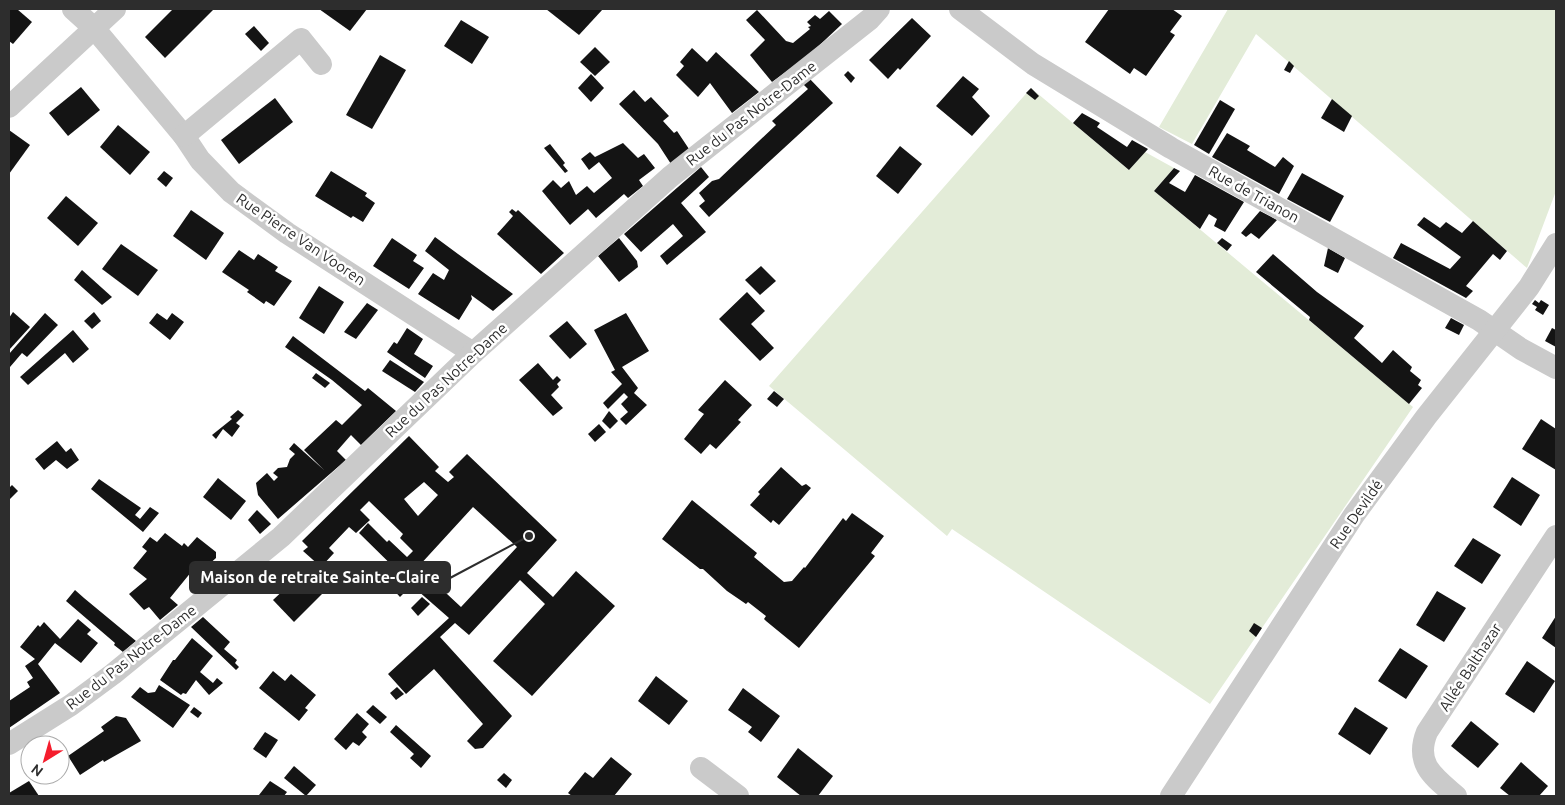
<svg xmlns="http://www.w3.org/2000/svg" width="1565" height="805" font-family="Ubuntu,sans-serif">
<rect width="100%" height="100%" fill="#fff"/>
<g fill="#e3ecd8">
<path d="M1228 9H1556V191L1527 268 1256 34 1192 144 1159 127Z"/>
<path d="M1031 88 1129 170 1145 152 1174 168 1154 191 1413 407 1210 704 952 529 947 536 769 386Z"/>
</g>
<g fill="#141414" fill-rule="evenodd">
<path d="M9 9H17L32 22 13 44 9 41Z"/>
<path d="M173 9H214L165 58 145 37Z"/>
<path d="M319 9H367L350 31Z"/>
<path d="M546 9H603L579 35Z"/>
<path d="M1109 9H1172L1182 16 1170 32 1175 35 1146 76 1134 68 1130 74 1085 42Z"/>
<path d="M757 10 786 41 793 43 810 29 808 27 811 26 807 22 815 15 820 19 829 11 842 24 808 56 772 82 750 55 765 40 746 20Z"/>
<path d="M912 18 931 36 900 70 898 68 888 79 869 60Z"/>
<path d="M461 20 489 37 472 64 444 46Z"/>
<path d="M254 26 269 43 261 51 245 34Z"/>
<path d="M595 47 610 62 595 76 580 62Z"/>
<path d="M692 48 707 62 716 52 759 92 732 113 710 83 698 97 676 75 684 66 680 62Z"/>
<path d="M380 55 406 70 372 129 346 115Z"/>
<path d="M1289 61 1294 66 1290 73 1284 70Z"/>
<path d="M848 71 855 78 851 83 844 75Z"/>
<path d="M591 74 604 88 591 102 578 88Z"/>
<path d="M963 76 979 89 972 97 990 116 972 136 936 106Z"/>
<path d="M808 77 833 103 709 217 699 206 705 201 699 193 712 181 719 179 776 125 772 121 808 89 802 83Z"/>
<path d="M81 87 100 110 68 136 49 113Z"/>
<path d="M1031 88 1039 96 1035 100 1026 93Z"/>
<path d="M634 90 645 102 651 97 669 116 663 121 674 133 677 131 689 149 671 164 658 144 619 104Z"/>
<path d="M275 98 293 122 239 164 221 140Z"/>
<path d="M1332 99 1352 116 1344 132 1321 118Z"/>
<path d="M1220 100 1235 109 1209 154 1194 145Z"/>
<path d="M1082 113 1100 123 1097 127 1127 147 1132 140 1148 149 1129 170 1073 123Z"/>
<path d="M118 125 150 152 130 175 100 147Z"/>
<path d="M9 130 30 145 9 174Z"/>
<path d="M1227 133 1250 146 1247 150 1275 167 1283 157 1294 166 1279 194 1212 157Z"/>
<path d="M623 143 638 158 644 154 655 168 639 180 643 186 628 198 624 194 596 218 588 209 570 225 542 191 553 180 561 188 569 181 576 195 587 186 594 193 612 178 599 162 589 170 581 159 590 152 595 157Z"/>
<path d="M550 144 565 163 563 165 568 171 565 173 544 148Z"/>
<path d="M900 146 922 164 898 194 876 176Z"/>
<path d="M701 167 709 177 681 203 706 232 667 265 660 256 683 236 673 224 641 252 624 234Z"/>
<path d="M1174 168 1180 171 1169 183 1185 192 1195 175 1244 202 1225 232 1214 226 1217 219 1209 214 1200 229 1154 191Z"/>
<path d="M164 171 173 178 166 187 157 179Z"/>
<path d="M331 171 367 193 365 196 375 203 363 222 353 216 351 218 315 196Z"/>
<path d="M1302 173 1344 196 1330 222 1287 199Z"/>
<path d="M66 196 98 223 78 246 47 218Z"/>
<path d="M512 209 516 212 518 210 564 253 541 274 497 234 513 216 509 212Z"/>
<path d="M191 210 224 233 206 260 173 236Z"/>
<path d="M1260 211 1277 220 1259 239 1251 233 1246 237 1241 233Z"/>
<path d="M1424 217 1440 228 1446 222 1462 233 1473 221 1507 251 1500 260 1493 254 1466 286 1473 291 1466 298 1393 258 1401 243 1450 269 1461 257 1417 225Z"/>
<path d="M435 237 458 254 513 294 493 311 471 295 472 299 459 320 418 294 433 273 444 280 449 270 425 251Z"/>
<path d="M392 238 417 255 413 261 424 268 409 289 373 266Z"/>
<path d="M619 238 637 261 638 267 619 282 598 256Z"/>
<path d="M1222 238 1232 245 1227 251 1217 243Z"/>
<path d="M121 244 158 270 138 296 102 269Z"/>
<path d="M1328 248 1345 258 1338 273 1324 266Z"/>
<path d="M239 250 254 260 258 254 278 267 275 271 292 281 274 306 266 301 264 304 247 292 249 290 222 272Z"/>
<path d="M1273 254 1317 292 1364 326 1354 338 1382 363 1393 350 1412 367 1410 371 1421 380 1418 385 1422 388 1409 404 1309 320 1310 317 1256 272Z"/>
<path d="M761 266 776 281 760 295 745 280Z"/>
<path d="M82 270 112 297 102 305 74 280Z"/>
<path d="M319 286 344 302 324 334 299 318Z"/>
<path d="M747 292 765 311 751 324 774 348 760 361 719 319Z"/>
<path d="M1535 300 1539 303 1541 300 1549 305 1543 315 1535 310 1537 307 1532 304Z"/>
<path d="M367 303 378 310 356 339 344 332Z"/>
<path d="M13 312 30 327 9 350V318Z"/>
<path d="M94 312 101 321 92 329 84 321Z"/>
<path d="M45 313 58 325 27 357 22 353 10 367 9 354Z"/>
<path d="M157 313 167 320 172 313 184 322 170 340 149 323Z"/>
<path d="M626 313 649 351 622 367 638 388 634 393 647 405 626 425 620 419 628 412 621 404 628 397 624 393 608 409 603 403 622 384 611 372 615 370 594 330Z"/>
<path d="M1451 318 1464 325 1459 335 1445 328Z"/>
<path d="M567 321 587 344 570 359 549 336Z"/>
<path d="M407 328 423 339 414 354 433 366 425 378 387 352 394 342 397 344Z"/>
<path d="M1552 328 1556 330V347L1545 341Z"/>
<path d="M73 330 89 349 73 363 65 353 28 385 20 377Z"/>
<path d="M293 336 365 391 368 388 396 411 361 445 351 435 337 451 346 460 278 519 258 495 256 483 267 473 274 481 278 477 273 473 278 468 287 467 290 459 295 454 289 449 294 443 324 470 304 450 336 420 342 425 362 405 332 380 285 347Z"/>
<path d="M390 360 424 382 415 392 382 371Z"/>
<path d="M538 363 553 380 557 376 561 380 557 384 559 387 551 395 563 408 553 416 519 380Z"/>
<path d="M316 373 330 383 325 388 312 378Z"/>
<path d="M725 380 752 405 738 420 741 422 716 449 710 444 701 454 684 439 704 414 698 410Z"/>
<path d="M774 391 784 399 777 407 767 399Z"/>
<path d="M238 410 244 415 236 423 240 426 232 437 223 429 216 439 212 435 232 419 230 417Z"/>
<path d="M609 411 618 421 610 429 602 421Z"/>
<path d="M1541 419 1556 429V470L1522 449Z"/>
<path d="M599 424 606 432 595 442 588 434Z"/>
<path d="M409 436 439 467 435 471 448 482 454 477 449 472 467 454 557 540 527 573 553 597 576 571 615 606 532 696 493 661 545 604 520 580 469 635 455 623 440 637 512 716 483 748 475 749 467 741 483 724 434 669 406 694 388 674 449 618 417 590 359 533 368 523 387 542 389 540 407 557 413 551 400 538 403 534 369 501 360 510 370 520 356 533 349 527 329 548 334 553 321 567 303 551 308 547 302 541ZM424 482 438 495 418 516 404 499ZM473 507 517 547 461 607 418 567Z"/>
<path d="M57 441 66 452 71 448 79 460 67 469 56 460 44 470 35 459Z"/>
<path d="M781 467 802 486 806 484 811 488 779 525 773 520 771 523 750 505 760 494 758 492Z"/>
<path d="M1512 477 1540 495 1521 526 1493 507Z"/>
<path d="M218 478 246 501 231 520 203 497Z"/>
<path d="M99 479 141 508 135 515 140 519 150 507 159 513 143 532 91 489Z"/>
<path d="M12 485 18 491 9 500V488Z"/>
<path d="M692 500 757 553 754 557 784 582 792 581 804 567 805 568 843 518 846 521 852 513 884 536 871 553 875 556 799 648 766 621 764 619 766 616 748 602 746 604 727 591 703 569H700L662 539Z"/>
<path d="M257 510 271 524 260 534 248 520Z"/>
<path d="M165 533 182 546 184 543 188 547 197 537 216 552V558L197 575 192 571 170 598 178 605 160 620 149 607 144 610 129 594 147 579 133 568 147 551 142 547 150 537 157 542Z"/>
<path d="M1473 538 1501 555 1482 584 1454 566Z"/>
<path d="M306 569 326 590 294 622 273 600Z"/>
<path d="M398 576 410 587 400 597 389 585Z"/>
<path d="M75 590 84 598 136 641 123 652 114 645 115 643 66 601Z"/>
<path d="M1437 591 1466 608 1444 642 1416 625Z"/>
<path d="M422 597 430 604 418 616 411 608Z"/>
<path d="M1556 616V648L1542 638Z"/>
<path d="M203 617 230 642 224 649 237 660 235 663 239 667 236 670 191 627Z"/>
<path d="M78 619 91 630 87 634 98 643 81 663 55 643 38 664 60 693 9 728V701L30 687 27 682 33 678 25 666 35 659 20 647 38 625 40 627 44 622 60 639Z"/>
<path d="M1254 623 1262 628 1256 637 1249 631Z"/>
<path d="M192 638 213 656 200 672 213 683 217 678 223 683 209 695 196 680 186 694 183 693 181 695 160 680 173 660H175Z"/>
<path d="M1400 648 1428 666 1406 699 1378 681Z"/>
<path d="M1527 661 1555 681 1534 713 1505 694Z"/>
<path d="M273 671 285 681 291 674 316 695 305 708 308 710 299 721 259 688Z"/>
<path d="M656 676 688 701 669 725 638 701Z"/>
<path d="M159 685 190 705 173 728 131 697 140 687 148 693 155 692Z"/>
<path d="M397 687 404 694 396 700 390 693Z"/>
<path d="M743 688 780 716 761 742 748 732 752 727 728 710Z"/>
<path d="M373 705 387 717 380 724 366 712Z"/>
<path d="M194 707 202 713 198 718 190 712Z"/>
<path d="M1355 707 1388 728 1370 755 1338 734Z"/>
<path d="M357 713 369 724 362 732 367 737 359 746 353 742 346 750 334 739Z"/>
<path d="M116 716 126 718 141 741 104 762 103 760 80 775 68 756 104 731 101 727Z"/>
<path d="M1471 721 1499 744 1478 768 1451 746Z"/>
<path d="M396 725 431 756 421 768 410 758 414 754 390 732Z"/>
<path d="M265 732 278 740 266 758 253 749Z"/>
<path d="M798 748 833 776 818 796H801L777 777Z"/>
<path d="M611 757 632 774 614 796H572L568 793 585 772 593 778Z"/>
<path d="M1521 762 1548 786 1539 796H1510L1500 788Z"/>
<path d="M294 766 316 785 306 796 284 778Z"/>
<path d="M504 773 512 780 506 788 497 780Z"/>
<path d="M29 781 39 796H9V793Z"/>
<path d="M270 781 287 792 284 796 259 795Z"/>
</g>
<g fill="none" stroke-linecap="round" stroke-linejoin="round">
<g stroke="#cacaca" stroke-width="22">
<path d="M73 9 94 28 184 136 200 160 231 192 287 233 473 353"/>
<path d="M960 9 1033 64 1171 148 1479 320 1521 349 1556 368"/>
<path d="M9 107 115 9"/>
<path d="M184 136 301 39 321 64"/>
<path d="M9 744 71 705 113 674 281 537 473 353 670 177 870 19 879 9"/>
<path d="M701 768 738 796"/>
<path d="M1171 796 1354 515 1426 417 1529 287 1556 244"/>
<path d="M1456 796C1434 777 1414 764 1427 732L1556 536"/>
</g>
</g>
<g text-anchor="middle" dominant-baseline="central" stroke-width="5" stroke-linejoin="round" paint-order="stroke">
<g font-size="15" fill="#2d2d2d" stroke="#fff">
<text transform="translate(751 113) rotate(-38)">Rue du Pas Notre-Dame</text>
<text transform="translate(1254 194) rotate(29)">Rue de Trianon</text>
<text transform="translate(301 239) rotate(34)">Rue Pierre Van Vooren</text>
<text transform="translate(446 380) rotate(-43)">Rue du Pas Notre-Dame</text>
<text transform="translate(1356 514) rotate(-55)">Rue Devildé</text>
<text transform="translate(131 657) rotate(-38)">Rue du Pas Notre-Dame</text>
<text transform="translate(1470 667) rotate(-57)">Allée Balthazar</text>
</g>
</g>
<path fill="none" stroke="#2d2d2d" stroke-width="2" d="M529 536L450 578"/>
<circle fill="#2d2d2d" stroke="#fff" stroke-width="2" cx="529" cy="536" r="5"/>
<rect fill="#2d2d2d" stroke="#2d2d2d" stroke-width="2" x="190" y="562" width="260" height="31" rx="5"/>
<g font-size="16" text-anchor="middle" font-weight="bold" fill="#fff">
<text x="320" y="583">Maison de retraite Sainte-Claire</text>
</g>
<rect width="1565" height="805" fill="none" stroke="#2d2d2d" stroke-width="20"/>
<g transform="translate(45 760) rotate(217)"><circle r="24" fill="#ffffff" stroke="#ababab"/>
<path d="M0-4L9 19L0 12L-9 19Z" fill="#f51d2d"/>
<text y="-8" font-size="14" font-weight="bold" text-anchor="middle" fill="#2d2d2d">N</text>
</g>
</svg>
